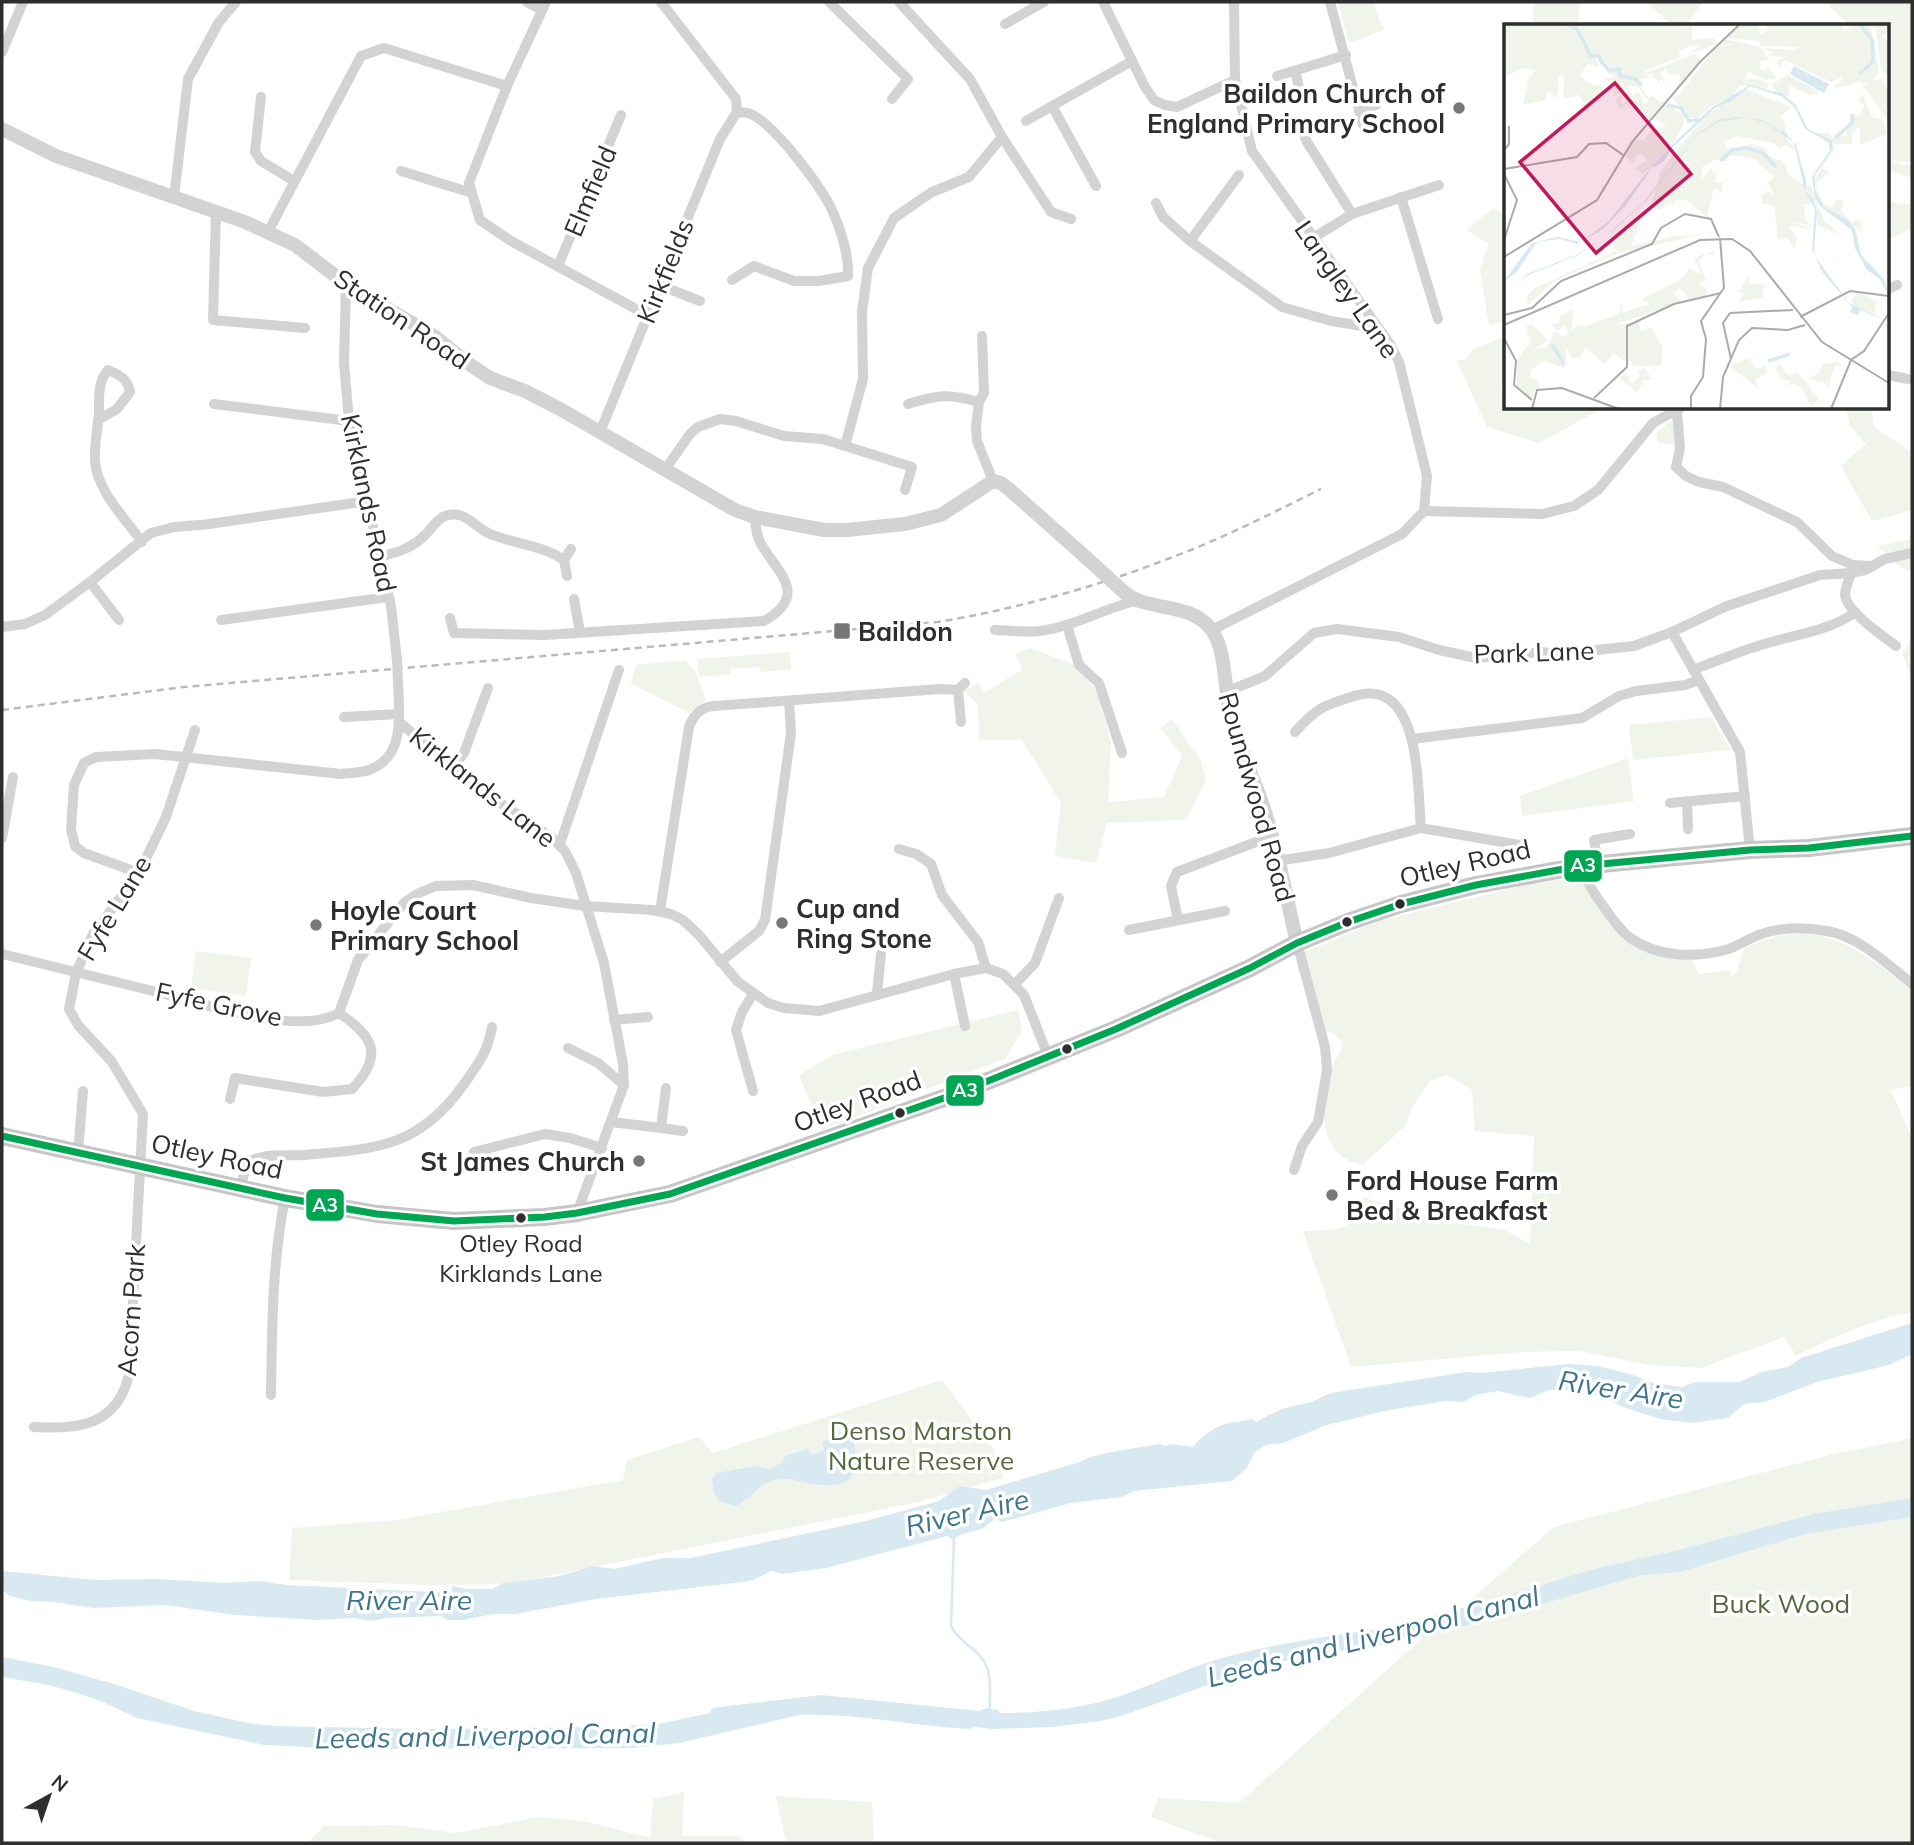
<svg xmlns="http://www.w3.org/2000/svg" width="1914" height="1845" font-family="Mulish,sans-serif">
<rect width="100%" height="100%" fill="#fff"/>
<g fill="#f1f4eb">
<path d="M1338 2H1374L1380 22 1385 30 1349 43Z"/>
<path d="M1534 2H1580L1578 26H1532Z"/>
<path d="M1646 2H1703L1685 26H1673Z"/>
<path d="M1829 2H1912V162L1889 161 1912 166V178L1888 170V26H1850L1830 7Z"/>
<path d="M1892 202 1911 205 1912 229 1888 239V204Z"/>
<path d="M1493 208 1506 216V319L1489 326 1480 269 1489 244 1467 230Z"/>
<path d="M1506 336V383L1500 386 1506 398V408H1603L1539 443 1487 427 1457 361 1465 359 1472 350Z"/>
<path d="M1846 408H1871L1874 427 1912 452V510L1872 521 1841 466 1866 444 1850 426Z"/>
<path d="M1673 419 1677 445 1658 443 1656 434Z"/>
<path d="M1912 539V571L1903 569 1877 546Z"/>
<path d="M1912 641V682L1902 653Z"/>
<path d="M1030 648 1073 664 1098 691 1111 742 1108 802 1164 797 1182 756 1160 728 1172 719 1201 761 1206 781 1186 820 1107 823 1096 863 1055 856 1061 803 1022 740H979L978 705 964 691 978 683 984 693 1023 669 1015 654Z"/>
<path d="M790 652 791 670 760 672 759 667 730 669V674L699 677 697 659Z"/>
<path d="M685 660 696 673 706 700 689 713 631 684 636 665Z"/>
<path d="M1711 717 1731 750 1633 760 1629 725Z"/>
<path d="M1628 758 1634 801 1522 816 1520 796Z"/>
<path d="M1578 877 1617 932 1692 958 1698 974 1729 970 1731 976 1736 974 1744 948C1755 944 1768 938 1780 936 1836 925 1872 960 1912 991V1086L1891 1090 1912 1138V1312C1870 1320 1834 1337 1796 1356L1784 1337 1701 1368 1650 1365 1578 1351 1523 1352 1351 1367 1303 1231C1334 1229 1358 1235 1363 1197L1443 1221 1505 1230 1530 1244 1534 1136 1475 1131 1472 1090 1447 1075 1431 1080 1413 1106 1406 1125 1363 1165C1318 1157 1319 1107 1330 1072 1333 1061 1342 1054 1342 1042L1334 1034 1324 1030 1302 953 1379 921 1521 886Z"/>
<path d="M196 951 251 958 246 996 191 988Z"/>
<path d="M1018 1010 1022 1032 1005 1059 822 1130 799 1075 832 1055Z"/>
<path d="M942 1380 993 1449 1003 1478 919 1502 509 1584 429 1585 289 1580 292 1528 397 1520 623 1480 627 1460 699 1437 713 1453Z"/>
<path d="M1912 1438V1843H1221L1151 1817 1158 1798 1239 1803 1427 1634 1433 1633 1554 1527 1830 1455Z"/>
<path d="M684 1792 682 1836H739L745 1843H307L324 1826 395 1825 456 1833 538 1817 584 1821 650 1838 653 1799Z"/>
<path d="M776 1796 872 1802 874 1843H786Z"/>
</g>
<g fill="#d8e9f1">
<path d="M1912 1323V1354L1889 1365 1817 1382 1765 1402 1744 1404 1728 1418 1691 1423 1660 1419 1623 1407 1602 1397 1577 1390H1549L1530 1398 1498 1391 1476 1395 1463 1402 1446 1401 1389 1410 1327 1425 1283 1443 1266 1445 1255 1452 1247 1468 1232 1481 1134 1491 1122 1497 1071 1503 1002 1522 996 1519C990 1521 987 1527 981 1529 970 1533 963 1531 953 1540L947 1536 826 1568 782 1574 771 1571 753 1580 743 1582 596 1599 516 1614H494L463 1620H448L440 1616 386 1618 371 1621 355 1618 318 1620 235 1615 166 1605 93 1608 53 1602 31 1601 10 1596 2 1590V1571L95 1580 158 1579 224 1583 259 1581 287 1585 452 1593V1586L468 1589H492L503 1583 559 1576 594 1566 614 1569 663 1558H691L866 1521 939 1501 960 1486 986 1490 1080 1462C1092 1453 1143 1447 1161 1444L1165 1446 1170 1444 1193 1447C1201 1437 1210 1430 1222 1425 1228 1422 1242 1422 1251 1419L1256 1422 1281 1409 1311 1402 1331 1393 1466 1372 1482 1373 1568 1364 1598 1366 1633 1375 1654 1383 1682 1387 1696 1382H1740L1761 1372 1788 1367 1801 1358Z"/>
<path d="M840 1432 853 1436C861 1477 852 1491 808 1483 800 1482 790 1478 781 1479 759 1481 754 1497 736 1506 716 1501 714 1500 712 1479L717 1473 755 1466 770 1469 782 1462 785 1456 808 1449 813 1455 824 1450 822 1442Z"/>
<path d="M1912 1498V1517L1805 1534 1680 1572 1641 1575 1491 1619 1418 1638H1406L1400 1642 1298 1658 1261 1666 1124 1715 1101 1721 1052 1727 992 1729 974 1727 969 1729C912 1726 856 1713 799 1715L679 1743 634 1748 349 1749 264 1745 137 1718 101 1701 74 1692 48 1685 2 1677V1658H8L54 1667 114 1684 194 1711 248 1723 276 1726 417 1729 602 1727 658 1724 710 1713 712 1708 821 1695 979 1711 987 1708 998 1710 1000 1713C1041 1713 1081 1709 1120 1696 1152 1685 1183 1670 1215 1660 1277 1642 1341 1635 1404 1625 1416 1630 1425 1619 1436 1615L1483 1603 1594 1569 1679 1550 1814 1514Z"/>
</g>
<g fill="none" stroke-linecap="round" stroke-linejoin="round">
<path stroke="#d8e9f1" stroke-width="2.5" d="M954 1537 951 1626C959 1643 980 1649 987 1667 992 1679 989 1698 990 1711"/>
<g stroke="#d3d3d3" stroke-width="10">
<path d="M527 2 542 10"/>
<path d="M546 2 507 86 469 183 480 220 511 241 647 315"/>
<path d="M661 2 736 99 737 112"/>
<path d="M829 2 908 79 892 99"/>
<path d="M899 2 970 79 1002 137 1051 212 1071 219"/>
<path d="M1103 2 1145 87 1154 100 1165 105 1177 107 1235 80"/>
<path d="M1330 2 1363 125"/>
<path d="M1005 24 1044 2"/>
<path d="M2 52 23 2"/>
<path d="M1295 71 1299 87"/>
<path d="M1277 76 1346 55"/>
<path d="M261 97 255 152 261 161 294 181"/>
<path d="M1359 110 1376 105"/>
<path d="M1026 121 1052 106"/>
<path d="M1299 122 1307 142 1352 214"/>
<path d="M401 171 472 193"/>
<path d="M1096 186 1052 106 1132 61"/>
<path d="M174 197 188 79 219 22 236 2"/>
<path d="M1401 197 1438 319"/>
<path d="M1156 203 1163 217 1190 241 1282 307 1331 321 1363 326 1374 323"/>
<path d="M216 212 213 320 305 328"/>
<path d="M268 232 361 56 384 48 507 86"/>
<path d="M1313 238 1352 214 1439 185"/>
<path d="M1190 241 1239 175"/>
<path d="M558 266 621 115"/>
<path d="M732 280 754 266 794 281H819L848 276C849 256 841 230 833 212 822 188 773 121 748 113 744 112 741 113 737 112"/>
<path d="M346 284 344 363 349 421 391 606 397 660"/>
<path d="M659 285 700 301"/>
<path d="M1888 289 1897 285"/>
<path d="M982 336 984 393 979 402 976 426 977 441 993 481"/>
<path d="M1888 375 1908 379"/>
<path d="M214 404 349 421"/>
<path d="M908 404C937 395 949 393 979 402"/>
<path d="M1677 411 1680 448 1676 467 1686 476 1699 482 1723 487 1797 522 1832 556 1853 565 1872 566"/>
<path d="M98 420 117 409 130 392C128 379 120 375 108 370 98 381 99 397 99 412 98 428 94 445 95 461 97 491 125 518 142 542"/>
<path d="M600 432 720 139 737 112"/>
<path d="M845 446 863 379 862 312 868 268 894 218 932 192 969 177 1002 137"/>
<path d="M664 471 690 434 698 427 720 419 736 421 784 436 823 439 912 467 905 490"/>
<path d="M1424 511 1542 514 1574 506 1598 490 1653 423 1680 408"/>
<path d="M202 525 368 501"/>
<path d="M378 557C396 553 413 548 426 534 432 528 437 519 445 516 464 509 474 526 488 533 513 544 542 545 564 560"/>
<path d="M567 576 564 560 571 549"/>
<path d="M90 582 119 620"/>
<path d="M574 599 580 632"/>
<path d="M450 618 454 633 545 635 764 621C809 595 779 574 761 544 756 536 756 527 755 517"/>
<path d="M221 620 388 597"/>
<path d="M1067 625 1079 665 1099 683 1122 753"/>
<path d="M2 627 25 624 45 615 90 582 151 533 174 527 199 525"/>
<path d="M995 630C1009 630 1025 633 1040 631 1072 627 1103 609 1135 601"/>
<path d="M1212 630 1402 534 1424 511 1427 476 1399 362 1390 344 1252 151 1235 80 1234 2"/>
<path d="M1672 632 1740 752 1750 850"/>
<path d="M1896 646C1883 636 1847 612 1845 595 1845 588 1849 580 1851 573L1865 570 1885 559 1912 553"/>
<path d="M1693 670C1716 661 1738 652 1761 645 1788 636 1834 630 1855 612"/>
<path d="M1226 692 1265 676 1314 633 1337 629 1399 637 1439 650 1476 658 1542 652 1570 655 1587 651 1634 646 1672 632 1727 606 1820 575 1851 573"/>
<path d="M344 717 399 714"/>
<path d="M961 722 958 690 965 683"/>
<path d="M400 723 490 796 551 837 565 851 576 873 604 963 623 1064 624 1085 577 1213"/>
<path d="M1295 732C1316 708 1325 705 1354 696 1422 676 1417 787 1421 828"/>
<path d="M1412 739 1582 718 1619 696 1636 691 1685 685 1699 680"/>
<path d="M454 766 464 753 488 688"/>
<path d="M1687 801 1688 829"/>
<path d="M1670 803 1745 796"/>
<path d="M2 838 13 777"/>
<path d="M560 844 619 670"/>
<path d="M899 849 916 854 931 864 942 895 978 942 986 968"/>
<path d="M1277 861 1329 853 1421 828 1526 846"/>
<path d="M1598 864 1594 840 1630 834"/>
<path d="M1580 866C1586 881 1594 894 1604 907 1612 918 1620 931 1632 939 1658 957 1694 958 1725 950 1737 947 1747 939 1759 935 1780 927 1805 927 1827 931 1859 936 1888 965 1912 984"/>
<path d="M139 873 84 853 75 846 71 829 74 785 84 763 96 757 155 754 341 774C350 773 360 773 369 770 406 757 399 713 398 682"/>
<path d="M660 911 689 727C694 714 701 707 714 706L940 689 958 690"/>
<path d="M1178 920 1171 886 1177 872 1272 836"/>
<path d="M1129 930 1225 911"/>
<path d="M2 954C53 967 105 979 157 992 203 1003 296 1037 339 1013L358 960 404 903 419 893 436 886 473 885 531 898 585 906 652 910 671 914 683 920 699 935 738 982 768 1003 784 1008 819 1011 954 974 986 968 1003 974 1024 995 1048 1056"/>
<path d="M720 962 759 931 765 920 791 733 789 701"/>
<path d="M954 974 965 1026"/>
<path d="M1015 984 1035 963 1059 898"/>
<path d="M877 993 881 954"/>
<path d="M753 994 742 1012 736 1030 753 1091"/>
<path d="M614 1020 648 1017"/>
<path d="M568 1048 598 1063 624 1085"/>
<path d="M230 1099 235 1078 323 1092 352 1089C384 1055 374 1037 339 1013"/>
<path d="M611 1122 661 1128 666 1088"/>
<path d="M661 1128 683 1131"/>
<path d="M474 1152 545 1134 570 1138 602 1148"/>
<path d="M78 1153 83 1091"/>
<path d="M1294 1170 1302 1146 1318 1122 1327 1070 1325 1047 1297 943"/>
<path d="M241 1188 246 1164C262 1152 284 1156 303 1155 376 1149 419 1148 464 1084 479 1062 487 1054 492 1027"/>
<path d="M271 1395C272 1329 272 1263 285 1198"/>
<path d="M34 1427C79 1430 117 1425 129 1375L143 1114 112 1062 78 1025 69 1009 76 973 93 934 139 873 166 817 195 730"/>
</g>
<g stroke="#d3d3d3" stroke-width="14">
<path d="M2 129 56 156 245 222 295 245 346 284 434 336 469 364 490 378 525 391 560 409 735 510 755 517 824 530H847L905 524 941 515 993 481 1001 483 1010 490 1081 553"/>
<path d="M1125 593C1148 612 1189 601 1211 629 1227 650 1224 692 1231 717 1239 747 1252 774 1262 803 1278 848 1286 897 1297 943"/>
</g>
<path stroke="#c6c6c6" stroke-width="18" d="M2 1136 285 1198 377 1214 454 1221 545 1217 577 1213 670 1194 961 1092 1116 1029 1250 968 1297 943 1348 922 1401 904 1476 885 1580 866 1750 850 1809 848 1912 836"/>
<path stroke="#bababa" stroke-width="2.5" stroke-dasharray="7 5" stroke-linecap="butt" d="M2 710 184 687 938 622C1015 609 1097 587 1170 558 1222 539 1272 513 1321 489"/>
<path stroke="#d3d3d3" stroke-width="10" d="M397 660 398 682"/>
<path stroke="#d3d3d3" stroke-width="14" d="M1081 553 1125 593"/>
<defs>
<path id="bus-1" d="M2 1136 285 1198 377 1214 454 1221 545 1217 577 1213 670 1194 961 1092 1116 1029 1250 968 1297 943 1348 922 1401 904 1476 885 1580 866 1750 850 1809 848 1912 836"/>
</defs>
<use href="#bus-1" stroke="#fff" stroke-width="12"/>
<use href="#bus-1" stroke="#00a651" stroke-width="7"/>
</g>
<g fill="#777" stroke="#fff" stroke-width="2.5">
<circle cx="1459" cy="108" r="7"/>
<rect x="833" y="622" width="18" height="18" rx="3.5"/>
<circle cx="782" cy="923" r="7"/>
<circle cx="316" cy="925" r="7"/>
<circle cx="639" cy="1161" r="7"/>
<circle cx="1332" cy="1195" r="7"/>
</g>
<g fill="#2e2e2e" stroke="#fff" stroke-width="2.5">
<circle cx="1400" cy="904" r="6"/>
<circle cx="1347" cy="922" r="6"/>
<circle cx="1067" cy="1049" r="6"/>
<circle cx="900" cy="1113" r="6"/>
<circle cx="521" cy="1218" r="6"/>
</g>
<g text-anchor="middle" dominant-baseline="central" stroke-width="7" stroke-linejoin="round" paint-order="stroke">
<g font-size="24" fill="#2e2e2e" stroke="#fff">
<text x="521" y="1243">Otley Road<tspan x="521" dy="30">Kirklands Lane</tspan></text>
</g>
<g font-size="26" font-weight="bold" fill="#2e2e2e" stroke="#fff" text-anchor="start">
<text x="1445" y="93" text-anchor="end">Baildon Church of<tspan x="1445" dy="30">England Primary School</tspan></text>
<text x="858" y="631">Baildon</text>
<text x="796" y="908">Cup and<tspan x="796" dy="30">Ring Stone</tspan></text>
<text x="330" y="910">Hoyle Court<tspan x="330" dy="30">Primary School</tspan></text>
<text x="625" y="1161" text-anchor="end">St James Church</text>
<text x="1346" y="1180">Ford House Farm<tspan x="1346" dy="30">Bed &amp; Breakfast</tspan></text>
</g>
<g font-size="26" fill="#2e2e2e" stroke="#fff">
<text transform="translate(590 191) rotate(-67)">Elmfield</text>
<text transform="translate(665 271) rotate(-68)">Kirkfields</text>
<text transform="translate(1347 289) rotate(55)">Langley Lane</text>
<text transform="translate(402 319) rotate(34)">Station Road</text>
<text transform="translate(369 503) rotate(78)">Kirklands Road</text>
<text transform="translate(1534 652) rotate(-2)">Park Lane</text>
<text transform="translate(483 787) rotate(38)">Kirklands Lane</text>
<text transform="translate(1257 797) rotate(74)">Roundwood Road</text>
<text transform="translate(1465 863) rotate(-13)">Otley Road</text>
<text transform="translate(114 908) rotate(-59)">Fyfe Lane</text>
<text transform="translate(219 1004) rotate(12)">Fyfe Grove</text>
<text transform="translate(857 1101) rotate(-20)">Otley Road</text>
<text transform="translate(217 1156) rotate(12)">Otley Road</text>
<text transform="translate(131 1310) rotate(-86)">Acorn Park</text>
</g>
<g font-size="26" fill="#54683c" stroke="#fff">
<text x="921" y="1430">Denso Marston<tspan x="921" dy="30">Nature Reserve</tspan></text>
<text x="1781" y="1603">Buck Wood</text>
</g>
<g font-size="28" font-style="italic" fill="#3d748e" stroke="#fff">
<text transform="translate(1621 1389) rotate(9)">River Aire</text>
<text transform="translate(967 1512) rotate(-13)">River Aire</text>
<text x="409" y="1599">River Aire</text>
<text transform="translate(1373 1636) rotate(-14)">Leeds and Liverpool Canal</text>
<text transform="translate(485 1735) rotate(-1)">Leeds and Liverpool Canal</text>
</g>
</g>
<g transform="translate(1504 24)">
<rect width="385" height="385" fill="#fff"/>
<path d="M0 0H177L178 4 183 0H205L188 1V16L210 14 213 20 185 30 196 21 185 22 175 27 176 33 142 46 120 68 110 72V63L101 54 110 53 98 39 95 44 97 37 92 34 94 43 84 40 76 51 83 59 100 63V70L93 71 96 75 90 73 84 84 74 71 59 75 60 52 55 51 53 74 43 67 41 76 19 81 25 54 32 46 20 44 0 53ZM237 0H254L256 11 264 6 262 0H343L337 3 340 7 349 0H385V8L379 12 385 19V54L377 45 372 4H367L375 46 370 57 378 54 385 68V97L358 61 365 60 355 58 333 64 328 61H334L339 53 327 58 281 36 275 42 272 39 280 33 264 32 269 29 257 24 288 26 296 23 257 22 255 17 222 14ZM220 15 256 23 265 36 256 37 257 47 264 43 273 54 262 56 245 48 240 55H256L265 60 263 66 236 61 227 75 209 81 193 95 184 93 167 73 174 72 212 23 232 20 214 21ZM193 29 196 37 173 64 176 51H165L162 44 157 49 154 46 159 54 162 66 158 55 154 58 147 49 142 51 146 54 135 55 142 72 147 74V70L156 79 162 75 145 98 131 87 133 83 130 86 122 80 116 86 112 76 119 69 117 82 122 77 131 80 121 69 124 64 130 73 132 67 137 72 139 80 145 78 134 63 127 61 137 51ZM284 51 314 67 313 70 306 71 286 61 284 73 271 68 268 60ZM241 65 288 83 277 92 282 101 280 111 293 127 301 167 310 181 300 180 301 196 309 202 283 196 308 205 285 202 293 214 290 226 284 214 274 215 270 182 259 180 257 173 263 167 271 172 264 159 270 153 249 134 224 131 222 137 210 136 198 143V155L208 144 209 151 213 147 211 158 219 159 218 169 210 164 203 193 182 176H170L171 182 166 179 156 186 148 184 154 182 148 179 156 149 171 128 203 91ZM233 112 270 119 275 125 282 121 293 128 300 161 284 150 279 137 265 133 261 124 246 120 223 125 220 118ZM358 69 368 93 379 96 383 110 356 121V103L348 109V120H329L327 114 312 110 324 108 330 115 332 109 342 112 347 90 355 92 361 81 355 78ZM161 80 180 91 179 103 161 131 139 150 131 145 143 136 139 131H132L130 140 120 131 130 116H140L145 109 162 102 151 94ZM318 144 326 148 312 159 318 178 327 184 333 176 340 177 337 186 349 200 351 195 357 198V207L317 180 310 158ZM305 157 320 197 337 210 313 202V185L302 164 304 160 307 165ZM134 191 138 195 127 222 172 212 196 211 115 229 52 256 24 281 23 271 31 264 112 227 108 215ZM210 227V234L209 230H202L195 236 199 248 203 246 199 249 202 256 194 260 203 265 202 272 187 277 176 264 170 269 177 278 110 301 135 298 137 307 147 303 158 322V342H128V337L122 338 110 329 100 340 81 323 76 333 68 335 63 324 61 344 39 337 28 345 25 354 33 355 36 364 30 365 28 375 12 364 13 335 27 318 22 303 28 300 44 316 29 326 43 323 51 307 58 312 54 315 64 310 61 301 53 307 47 300 54 299 57 291 69 285 68 307 74 301 82 302 115 290 120 275 118 289 145 280 137 275 175 257 185 245 197 250 190 234ZM245 252V260L261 261 258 274 234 278 240 269 234 268ZM355 269 375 278 370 284 373 291 350 282 347 275ZM244 334 253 345 262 341 263 350 251 355 256 366 226 342ZM334 338 339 342 332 341 328 349 324 366 321 359 304 355 315 349 319 340ZM276 341 285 352 293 348 315 375 307 382 297 363 289 359 284 363 286 357 277 355 271 343ZM141 344 148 356H140L133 369 116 354 122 349 128 360 136 351 134 346Z" fill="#f1f4eb" fill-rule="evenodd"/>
<path d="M290 42 325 60 320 69 286 50ZM246 61 279 70 292 81 304 105 328 116 329 126 311 151V165L320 183 341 194 351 204 357 231 380 255 385 271 376 255 362 245 358 258 362 244 351 224 348 206 317 183 311 174 308 153 326 126 324 118 301 105 291 84 279 73 246 62 229 76 211 84 169 123 160 137 147 145 122 181 99 205 73 220 56 215 33 218 12 249 0 257 28 219 53 213 77 218 104 198 140 152 168 121 207 84ZM234 93 258 96 279 109V105L291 120 295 118 292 121 302 156V167L309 175 313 187 310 231 345 279 385 298 356 286 354 291 346 288 348 283 319 249 308 226 311 185 301 167 290 119 281 112 282 122 280 111 259 98 243 94 216 97 193 111 142 177 111 205 74 231 22 252 0 275 23 250 72 231 103 211 139 179 193 110 216 95Z" fill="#d8e9f1"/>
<path fill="none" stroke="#d8e9f1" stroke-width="3.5" d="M62 0 73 5 87 32H95L98 39M98 38 105 47 115 45 116 52 131 55 138 61M355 50 369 38 368 16 356 0M163 81 177 84 185 97 195 96M331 114 349 98 348 90M217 137 228 126 243 124 259 129 272 143M48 320 60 340M264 337 286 330"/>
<path fill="none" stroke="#ababab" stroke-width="2" d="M0 126 5 120V102M0 145 73 133 85 120 102 119 119 131M0 150 13 176 0 216M0 233 93 176 128 118 196 38 236 0M226 289 289 286M226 289 219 299 227 335M0 291 28 284 57 257 148 220 157 204 181 190 207 195 215 213M296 293 346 267 385 272M0 301 196 216 228 215 246 227 318 318 385 359M0 314 12 337 10 361 28 376M90 374 123 343V302L170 280 217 269M28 385 33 366 58 364 115 385M187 385V372L199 353 202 315 197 297 220 264 216 214M216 385 219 353 235 316 248 304 284 306 301 301M327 385 347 336 360 327 385 289"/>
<path fill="#c2185b" fill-opacity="0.15" stroke="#c2185b" stroke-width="3.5" d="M111 59 187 150 92 229 16 138Z"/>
<rect width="385" height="385" fill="none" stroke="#2e2e2e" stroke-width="3.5"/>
</g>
<g stroke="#fff" stroke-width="2.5">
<rect x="1563" y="849" width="40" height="34" rx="7" fill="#00a651"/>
<rect x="945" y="1074" width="40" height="33" rx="7" fill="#00a651"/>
<rect x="305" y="1188" width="40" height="34" rx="7" fill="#00a651"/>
</g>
<g font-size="19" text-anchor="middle" font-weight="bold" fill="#fff">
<text x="1583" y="872">A3</text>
<text x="965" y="1097">A3</text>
<text x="325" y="1212">A3</text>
</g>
<rect width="1914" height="1845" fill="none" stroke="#2e2e2e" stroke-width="7"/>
<g transform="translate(49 1796) rotate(40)" stroke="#ffffff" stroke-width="5" paint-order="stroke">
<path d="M0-5L12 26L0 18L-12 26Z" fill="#2e2e2e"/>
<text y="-10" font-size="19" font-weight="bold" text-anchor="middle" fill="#2e2e2e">N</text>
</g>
</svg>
